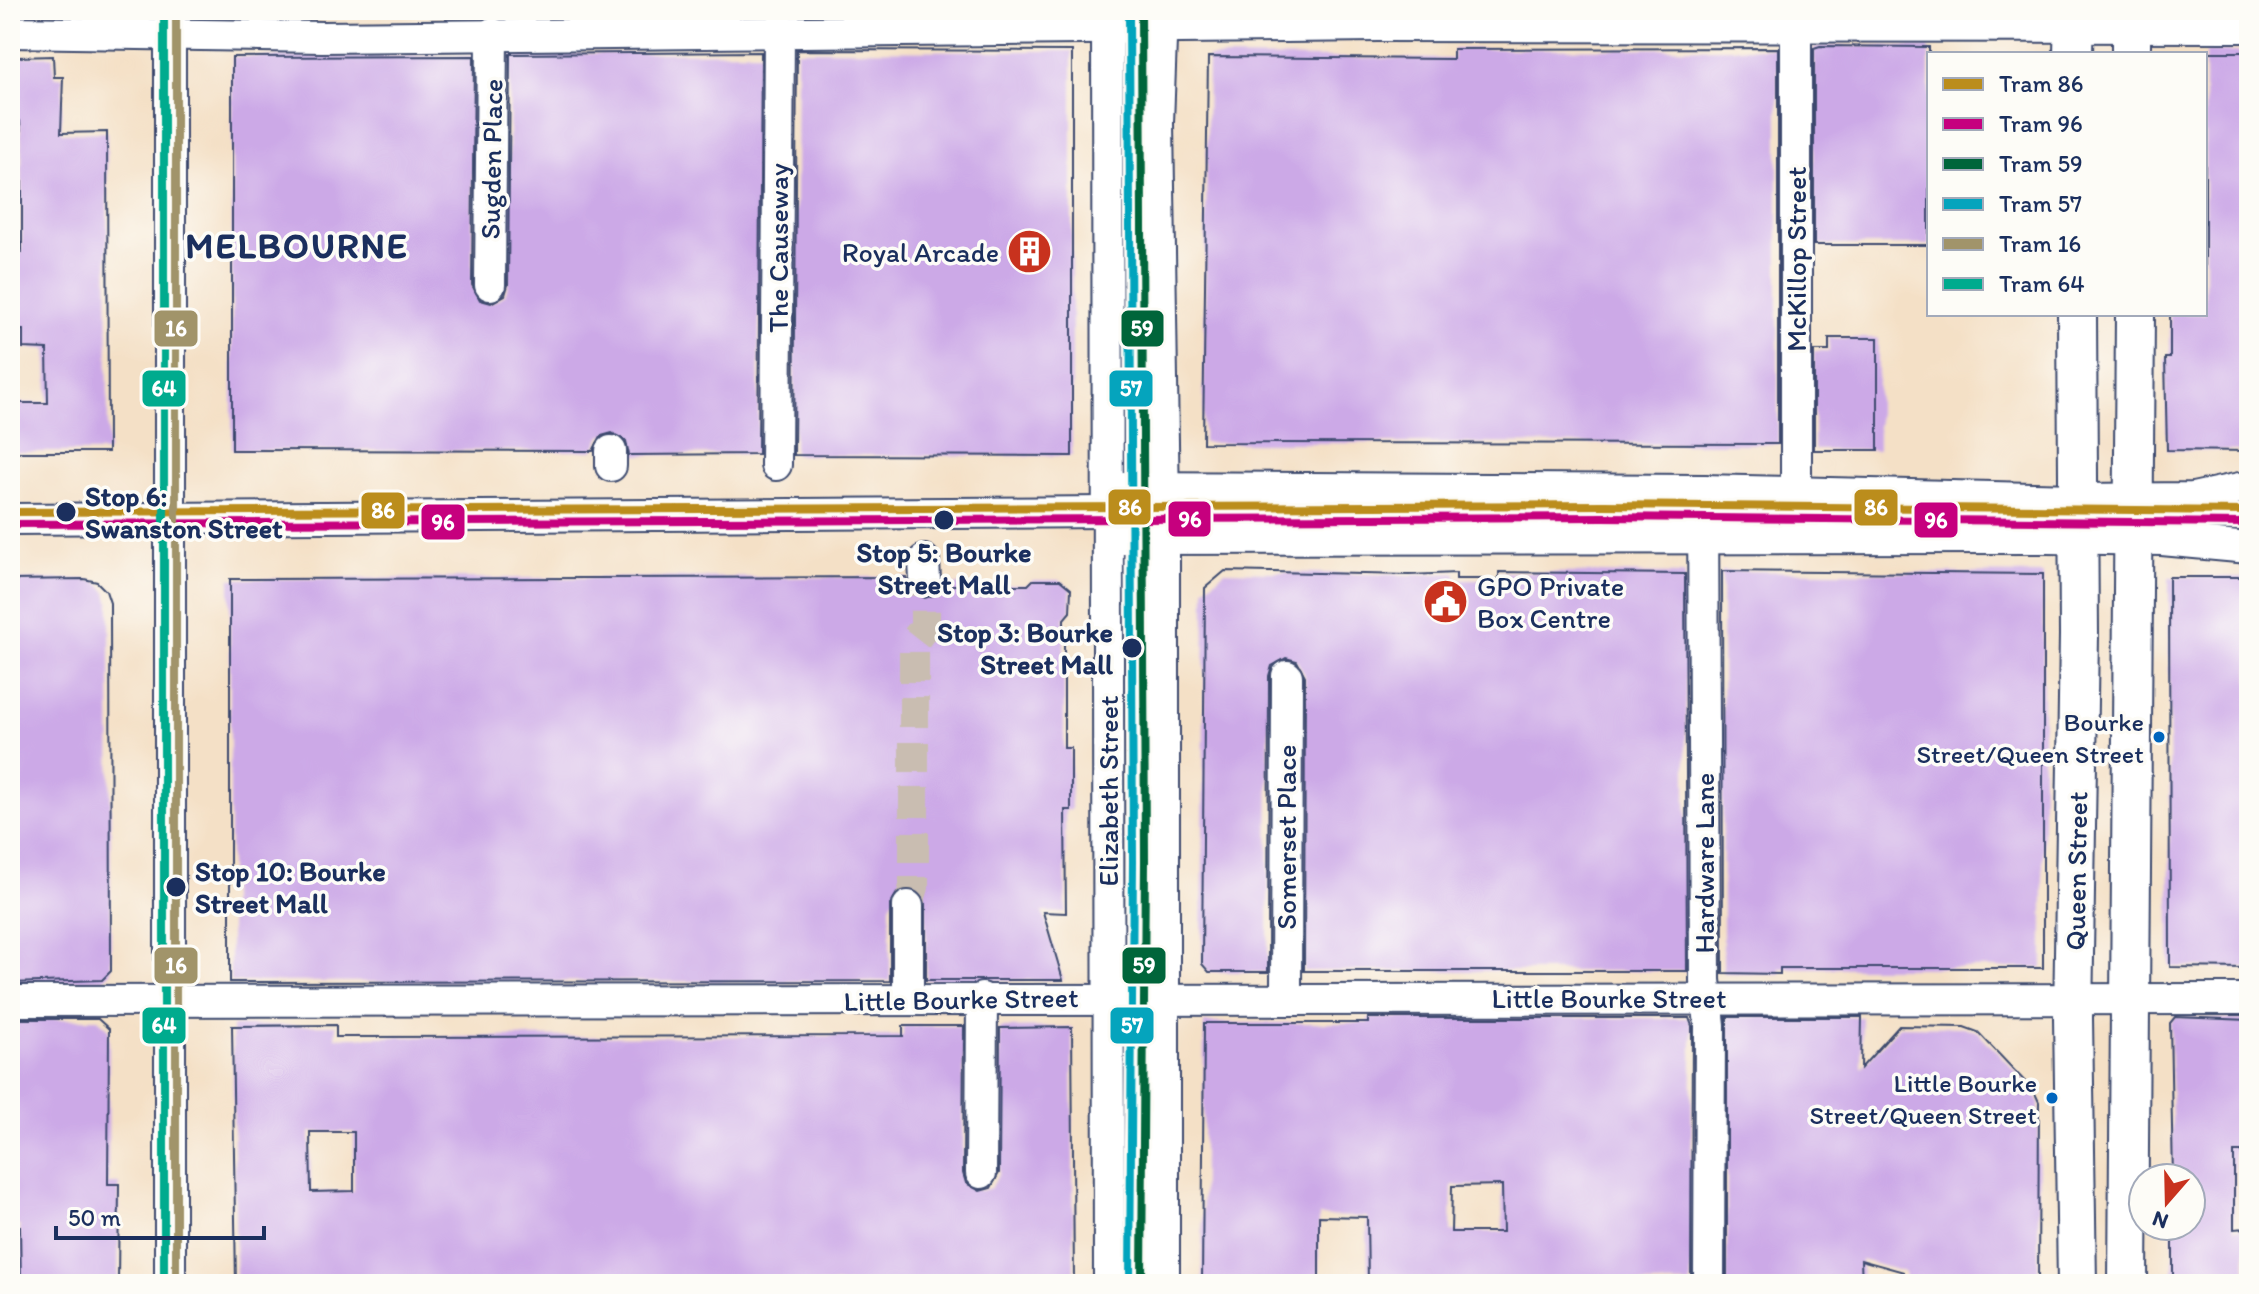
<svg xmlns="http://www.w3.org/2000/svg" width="2259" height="1294" font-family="Itim,sans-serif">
<rect width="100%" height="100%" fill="#fdfcf7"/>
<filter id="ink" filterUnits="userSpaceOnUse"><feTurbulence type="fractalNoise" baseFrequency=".0125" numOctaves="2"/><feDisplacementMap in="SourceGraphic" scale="16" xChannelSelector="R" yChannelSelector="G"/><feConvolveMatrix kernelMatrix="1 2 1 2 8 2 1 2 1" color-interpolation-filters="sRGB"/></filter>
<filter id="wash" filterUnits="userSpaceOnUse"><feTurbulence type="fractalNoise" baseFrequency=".006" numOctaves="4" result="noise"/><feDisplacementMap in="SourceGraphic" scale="32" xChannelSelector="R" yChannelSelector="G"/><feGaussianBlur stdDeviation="1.8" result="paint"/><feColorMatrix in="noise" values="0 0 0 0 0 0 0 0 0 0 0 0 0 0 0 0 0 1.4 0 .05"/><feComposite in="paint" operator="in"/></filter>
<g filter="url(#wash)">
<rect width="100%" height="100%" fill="#f4e0c6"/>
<g id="blocks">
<g fill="#cca9e7" fill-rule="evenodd">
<path d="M1820 46 1929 47V245H1814V48Z"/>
<path d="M1778 48V444L1203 443 1208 57 1453 59V49Z"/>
<path d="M797 50 1072 51V456L794 455Z"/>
<path d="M761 52 758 454 629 455 626 441 612 433 601 436 593 451 232 450V57L474 56 472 285 480 300 491 303 505 295 508 285 510 54Z"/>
<path d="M2205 52H2249V451L2167 450 2165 358H2170V314H2205Z"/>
<path d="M53 56 54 77H63L61 133 107 132 108 452H10V403H48L47 349 23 348V330H10V253H22V153L20 121H16L18 57Z"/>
<path d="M1829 338H1878V450H1814V351H1829Z"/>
<path d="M1225 571 1409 575 1456 573V579H1499V572L1685 574 1687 971H1304L1305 676 1297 661 1286 658 1272 666 1269 676 1268 972H1209L1202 964 1205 588Z"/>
<path d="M1722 571 2043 574V968H1780V974L1723 973Z"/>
<path d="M906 577 910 590 925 598 935 595 942 585H1028L1033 580H1060L1071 589 1070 612 1064 619V748H1071V810H1065L1066 913 1043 912 1063 980H926V905L918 891 907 888 898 891 890 905V981L230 982V579Z"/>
<path d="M2169 577H2249V968L2170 967Z"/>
<path d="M84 579 97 582 106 591 110 603 111 971 102 980 10 983V580Z"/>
<path d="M1727 1017H1862L1861 1068 1899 1026 1964 1027 1978 1032 2034 1091 2039 1102 2038 1284H1906L1904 1272 1861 1260 1862 1284H1727Z"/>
<path d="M2175 1017 2249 1020V1152H2234V1229L2245 1228 2246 1284H2173V1226H2191V1178H2173L2170 1023Z"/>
<path d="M1368 1018H1689L1692 1026 1691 1284H1368L1367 1217 1319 1216V1284H1202L1204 1023H1368ZM1502 1185 1503 1232H1451L1452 1186Z"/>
<path d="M10 1019H98L109 1029 108 1184H119L118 1284H21L20 1226H10Z"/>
<path d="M336 1025V1037L903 1036V1026H964L963 1173 966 1183 980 1191 991 1188 999 1173 1000 1028 1072 1027 1074 1284H236L232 1026ZM310 1132H354V1191L311 1192Z"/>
</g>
</g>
</g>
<g filter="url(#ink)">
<use href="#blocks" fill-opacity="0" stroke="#3c4a6e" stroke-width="2"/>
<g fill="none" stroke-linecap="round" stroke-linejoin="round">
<path stroke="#c9bdb1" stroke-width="30" stroke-dasharray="30 15" stroke-linecap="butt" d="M908 906 914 887V641L925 627V580"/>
<defs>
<g id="minor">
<path d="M1107 12 1109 1284"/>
<path d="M1162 12 1158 123 1164 506V1284"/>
<path d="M10 32 322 37 1378 26 2249 27"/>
<path d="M490 285 492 33"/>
<path d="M776 465 779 32"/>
<path d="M611 466V451"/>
<path d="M1108 487 1703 490 2076 499 2193 498 2249 486"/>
<path d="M1703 490 1705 980 1710 1025 1709 1284"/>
<path d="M1796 492V27"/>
<path d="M10 519 1108 512"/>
<path d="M1108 539 2047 538 2162 540 2249 548"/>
<path d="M924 560 925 580"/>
<path d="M908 906V999"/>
<path d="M1286 997 1287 676"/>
<path d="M10 1001 2249 999"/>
<path d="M981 1173 982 998"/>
<path d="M170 1284V10"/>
</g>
<g id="major">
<path d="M2073 54 2074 10"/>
<path d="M2131 54V10"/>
<path d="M2077 1284 2073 1018 2079 635 2077 314"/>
<path d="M2128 1284 2135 314"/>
</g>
</defs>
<use href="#minor" stroke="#3c4a6e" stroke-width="34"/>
<use href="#major" stroke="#3c4a6e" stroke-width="42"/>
<use href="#minor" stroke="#fff" stroke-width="30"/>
<use href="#major" stroke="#fff" stroke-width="38"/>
<defs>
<path id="tram-1" d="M10 512 1603 505 2249 511"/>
<path id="tram-2" d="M10 524 1603 517 2249 523"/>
<path id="tram-3" d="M1141 10 1145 861 1142 1284"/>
<path id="tram-4" d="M1129 10 1133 861 1130 1284"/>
<path id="tram-5" d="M176 10V1284"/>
<path id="tram-6" d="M164 10V1284"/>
</defs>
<use href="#tram-1" stroke="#fdfcf7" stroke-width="14"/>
<use href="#tram-2" stroke="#fdfcf7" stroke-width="14"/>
<use href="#tram-3" stroke="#fdfcf7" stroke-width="14"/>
<use href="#tram-4" stroke="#fdfcf7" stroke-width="14"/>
<use href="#tram-5" stroke="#fdfcf7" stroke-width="14"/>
<use href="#tram-6" stroke="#fdfcf7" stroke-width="14"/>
<use href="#tram-1" stroke="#bb8d1c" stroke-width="8"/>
<use href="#tram-2" stroke="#c6007e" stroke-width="8"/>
<use href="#tram-3" stroke="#00653a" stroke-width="8"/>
<use href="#tram-4" stroke="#05a4bd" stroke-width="8"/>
<use href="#tram-5" stroke="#a1946a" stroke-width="8"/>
<use href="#tram-6" stroke="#00ab8e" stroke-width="8"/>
</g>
</g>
<defs>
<symbol id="building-disc" viewBox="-11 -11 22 22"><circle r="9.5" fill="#c8321e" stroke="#fdfcf7"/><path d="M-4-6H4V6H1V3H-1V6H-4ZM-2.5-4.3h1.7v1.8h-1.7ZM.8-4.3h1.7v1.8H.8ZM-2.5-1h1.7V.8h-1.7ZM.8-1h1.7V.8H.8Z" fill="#fff"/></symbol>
<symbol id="civic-disc" viewBox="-11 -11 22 22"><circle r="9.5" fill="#c8321e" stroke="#fdfcf7"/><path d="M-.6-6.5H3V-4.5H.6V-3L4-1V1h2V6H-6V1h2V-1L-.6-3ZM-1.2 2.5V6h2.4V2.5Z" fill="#fff"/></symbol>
</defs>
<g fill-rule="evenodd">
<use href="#building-disc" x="1004" y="226" width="51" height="51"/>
<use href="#civic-disc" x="1420" y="576" width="51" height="51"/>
</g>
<g fill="#1b2f5e" stroke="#fdfcf7" stroke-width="3">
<circle cx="66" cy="512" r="11"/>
<circle cx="944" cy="520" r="11"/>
<circle cx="1132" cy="648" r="11"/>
<circle cx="176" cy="887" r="11"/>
</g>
<g fill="#0065bd" stroke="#fdfcf7" stroke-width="3">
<circle cx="2159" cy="737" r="7"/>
<circle cx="2052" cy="1098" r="7"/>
</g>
<g text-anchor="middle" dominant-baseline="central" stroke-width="7" stroke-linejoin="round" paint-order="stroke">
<g font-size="26" fill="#1b2f5e" stroke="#fdfcf7" text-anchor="end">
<text x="2144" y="722">Bourke<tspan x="2144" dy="32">Street/Queen Street</tspan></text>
<text x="2037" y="1083">Little Bourke<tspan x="2037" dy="32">Street/Queen Street</tspan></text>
</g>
<g font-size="28" fill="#1b2f5e" stroke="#fdfcf7">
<text transform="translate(491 159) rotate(-89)">Sugden Place</text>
<text transform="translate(778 248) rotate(-90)">The Causeway</text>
<text transform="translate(1796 259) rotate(-90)">McKillop Street</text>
<text transform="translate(1108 791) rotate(-90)">Elizabeth Street</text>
<text transform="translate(1286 837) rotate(-90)">Somerset Place</text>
<text transform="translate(1704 863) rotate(-90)">Hardware Lane</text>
<text transform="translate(2076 871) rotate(-89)">Queen Street</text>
<text x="1609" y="998">Little Bourke Street</text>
<text transform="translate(961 999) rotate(-1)">Little Bourke Street</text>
</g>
<g font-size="28" fill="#1b2f5e" stroke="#fdfcf7" text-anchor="end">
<text x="999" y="252">Royal Arcade</text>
<text x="1477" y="586" text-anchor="start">GPO Private<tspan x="1477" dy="32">Box Centre</tspan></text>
</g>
<g font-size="28" font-weight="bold" fill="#1b2f5e" stroke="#fdfcf7" text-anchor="start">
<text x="85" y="496">Stop 6:<tspan x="85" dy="32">Swanston Street</tspan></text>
<text x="944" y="552" text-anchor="middle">Stop 5: Bourke<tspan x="944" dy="32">Street Mall</tspan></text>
<text x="1113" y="632" text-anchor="end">Stop 3: Bourke<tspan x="1113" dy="32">Street Mall</tspan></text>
<text x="195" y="871">Stop 10: Bourke<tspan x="195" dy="32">Street Mall</tspan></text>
</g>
<g font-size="36" font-weight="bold" letter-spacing="2" fill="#1b2f5e" stroke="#fdfcf7">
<text x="297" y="245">MELBOURNE</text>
</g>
</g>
<g stroke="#fdfcf7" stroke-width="3">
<rect x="153" y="309" width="46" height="39" rx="8" fill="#a1946a"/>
<rect x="1120" y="309" width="45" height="39" rx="8" fill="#00653a"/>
<rect x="141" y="369" width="46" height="39" rx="8" fill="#00ab8e"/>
<rect x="1108" y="369" width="46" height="39" rx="8" fill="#05a4bd"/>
<rect x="1107" y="488" width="45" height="38" rx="8" fill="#bb8d1c"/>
<rect x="1853" y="488" width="46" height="39" rx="8" fill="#bb8d1c"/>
<rect x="360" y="491" width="46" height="39" rx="8" fill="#bb8d1c"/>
<rect x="1167" y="500" width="45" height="38" rx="8" fill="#c6007e"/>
<rect x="1913" y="501" width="46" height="38" rx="8" fill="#c6007e"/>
<rect x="420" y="503" width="46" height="38" rx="8" fill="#c6007e"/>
<rect x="153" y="946" width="46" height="39" rx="8" fill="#a1946a"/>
<rect x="1121" y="946" width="46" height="39" rx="8" fill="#00653a"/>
<rect x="141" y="1006" width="46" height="39" rx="8" fill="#00ab8e"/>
<rect x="1109" y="1006" width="46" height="39" rx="8" fill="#05a4bd"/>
</g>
<g font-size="22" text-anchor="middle" font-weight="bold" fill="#fff">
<text x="176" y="336">16</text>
<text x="1142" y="336">59</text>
<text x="164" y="396">64</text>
<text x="1131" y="396">57</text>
<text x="1130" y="515">86</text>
<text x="1876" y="515">86</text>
<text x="383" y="518">86</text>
<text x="1190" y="527">96</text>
<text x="1936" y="528">96</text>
<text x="443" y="530">96</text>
<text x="176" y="973">16</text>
<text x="1144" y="973">59</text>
<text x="164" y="1033">64</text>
<text x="1132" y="1033">57</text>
</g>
<rect width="2259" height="1294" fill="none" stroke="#fdfcf7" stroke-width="40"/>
<rect x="1927" y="52" width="280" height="264" fill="#fdfcf7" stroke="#a3aaba" stroke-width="2"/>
<rect x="1943" y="78" width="40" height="12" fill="#bb8d1c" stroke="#a3aaba" stroke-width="2"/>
<text x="1999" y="92" font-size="24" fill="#1b2f5e">Tram 86</text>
<rect x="1943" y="118" width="40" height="12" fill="#c6007e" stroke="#a3aaba" stroke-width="2"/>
<text x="1999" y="132" font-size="24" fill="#1b2f5e">Tram 96</text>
<rect x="1943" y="158" width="40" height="12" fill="#00653a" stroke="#a3aaba" stroke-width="2"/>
<text x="1999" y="172" font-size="24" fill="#1b2f5e">Tram 59</text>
<rect x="1943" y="198" width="40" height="12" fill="#05a4bd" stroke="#a3aaba" stroke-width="2"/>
<text x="1999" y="212" font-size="24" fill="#1b2f5e">Tram 57</text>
<rect x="1943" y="238" width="40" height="12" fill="#a1946a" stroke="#a3aaba" stroke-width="2"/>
<text x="1999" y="252" font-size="24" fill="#1b2f5e">Tram 16</text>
<rect x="1943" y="278" width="40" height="12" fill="#00ab8e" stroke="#a3aaba" stroke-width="2"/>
<text x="1999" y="292" font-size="24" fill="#1b2f5e">Tram 64</text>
<g transform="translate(2167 1202) rotate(200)"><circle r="38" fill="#fdfcf7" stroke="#a3aaba" stroke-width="2"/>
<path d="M0-6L14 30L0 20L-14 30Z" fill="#c8321e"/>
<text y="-12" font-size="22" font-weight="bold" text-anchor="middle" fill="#1b2f5e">N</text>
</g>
<path d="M56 1226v12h208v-12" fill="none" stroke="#1b2f5e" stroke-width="4"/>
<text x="68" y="1226" font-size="24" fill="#1b2f5e" stroke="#fdfcf7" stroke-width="6" paint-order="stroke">50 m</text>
</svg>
